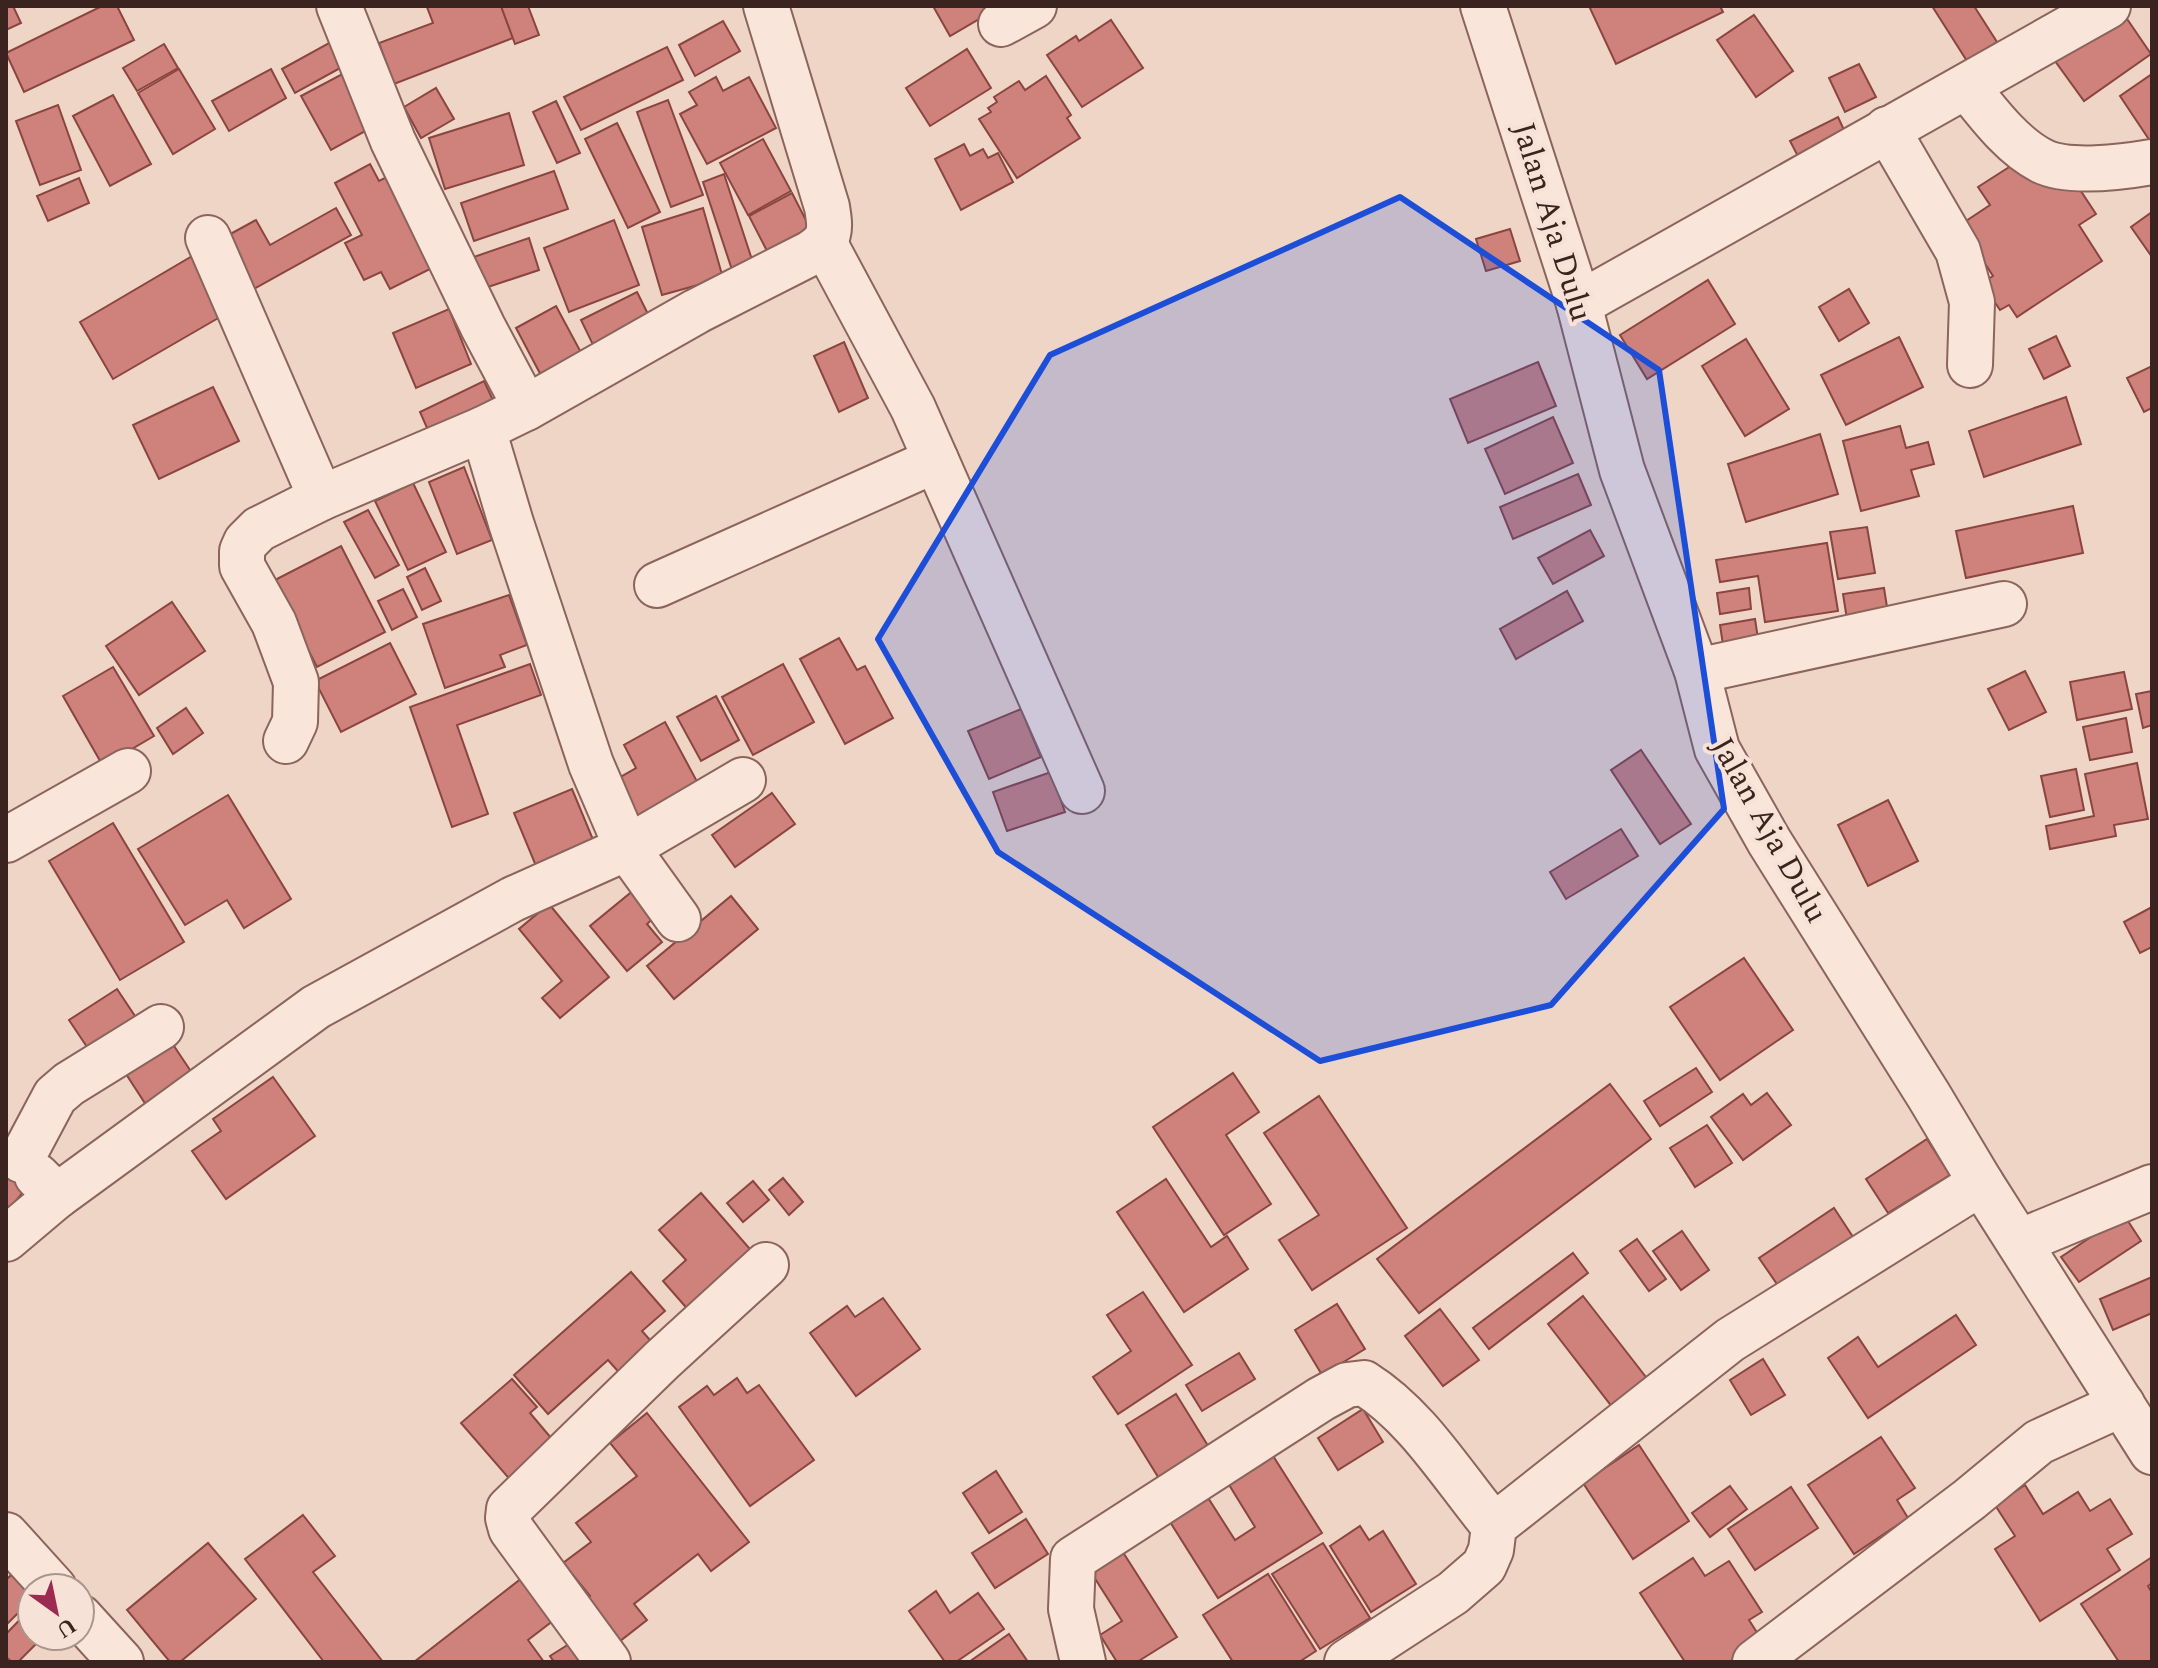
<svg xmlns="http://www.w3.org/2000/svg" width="2158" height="1668" font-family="Spectral,serif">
<rect width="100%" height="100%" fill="#efd5c6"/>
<g fill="#ce827b" stroke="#8b4540" stroke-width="2">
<path d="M6 6H13L21 23 6 30Z"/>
<path d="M102 6H117L134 40 24 92 6 53Z"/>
<path d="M430 6H501L513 38 394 84 379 43 433 23 427 7Z"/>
<path d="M501 6H528L539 35 515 44Z"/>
<path d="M933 6H988L991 12 950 36Z"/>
<path d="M1589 6H1720L1723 12 1616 64Z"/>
<path d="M1932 6H1974L1997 42 1967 61Z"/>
<path d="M2123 13 2151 54 2084 101 2055 61Z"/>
<path d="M1754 15 1793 71 1756 97 1717 40Z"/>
<path d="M1111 20 1143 68 1082 107 1047 55 1076 36 1079 41Z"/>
<path d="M723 21 740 51 695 76 679 45Z"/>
<path d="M329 43 342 67 295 93 282 69Z"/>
<path d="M164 44 178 68 137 91 123 68Z"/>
<path d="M667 47 683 80 581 130 564 97Z"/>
<path d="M967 49 991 88 930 126 906 88Z"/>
<path d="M1859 64 1876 97 1845 112 1829 78Z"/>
<path d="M179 69 215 129 173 154 138 93Z"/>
<path d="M271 69 286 98 229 131 212 101Z"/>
<path d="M348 71 378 124 331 150 301 96Z"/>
<path d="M2152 74V140L2150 141 2120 96Z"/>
<path d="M1046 76 1071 115 1067 118 1080 138 1017 178 979 119 991 112 988 108 997 102 994 97 1019 81 1025 90Z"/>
<path d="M716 77 723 91 749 77 776 128 707 164 680 114 697 105 689 92Z"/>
<path d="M436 88 454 119 421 138 404 107Z"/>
<path d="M113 95 151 164 110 186 73 116Z"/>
<path d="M668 100 703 195 671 207 637 112Z"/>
<path d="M556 101 580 153 557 163 533 112Z"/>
<path d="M58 105 81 170 40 185 16 121Z"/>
<path d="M509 113 524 165 445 189 429 138Z"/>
<path d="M1838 117 1850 143 1803 166 1790 141Z"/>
<path d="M617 123 660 212 628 228 585 139Z"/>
<path d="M763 139 791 191 748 215 720 163Z"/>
<path d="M964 144 970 156 983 149 988 158 998 153 1013 182 961 210 935 159Z"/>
<path d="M2017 162 2028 178 2036 173 2067 170 2096 214 2079 225 2102 261 2017 317 2009 305 2000 310 1982 283 1993 276 1960 225 1990 205 1978 187Z"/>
<path d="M370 164 379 181 397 172 438 265 390 289 381 272 364 280 345 243 362 235 335 183Z"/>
<path d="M554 171 568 209 474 241 461 203Z"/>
<path d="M724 174 756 272 735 279 703 182Z"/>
<path d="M79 178 89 203 48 221 37 196Z"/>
<path d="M792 193 810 228 767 251 749 216Z"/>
<path d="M336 208 351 235 243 295 223 238 256 220 270 245Z"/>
<path d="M703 208 723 278 662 295 642 227Z"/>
<path d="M2152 212V257L2131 227Z"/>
<path d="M614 220 639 285 569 312 544 248Z"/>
<path d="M1510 229 1520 261 1486 271 1476 239Z"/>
<path d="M529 238 539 270 479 290 468 259Z"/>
<path d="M194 255 227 313 113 379 80 322Z"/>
<path d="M1708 280 1735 324 1647 379 1620 335Z"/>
<path d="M1849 289 1869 323 1839 341 1819 307Z"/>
<path d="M637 292 653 324 597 353 581 320Z"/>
<path d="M556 306 584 358 544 381 516 328Z"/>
<path d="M449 309 471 364 416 388 393 333Z"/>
<path d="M2056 336 2070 366 2044 379 2029 349Z"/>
<path d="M1899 337 1923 387 1846 425 1821 375Z"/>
<path d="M1746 339 1789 409 1745 436 1702 366Z"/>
<path d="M844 342 868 398 839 412 814 356Z"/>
<path d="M1538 362 1556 406 1468 443 1450 399Z"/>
<path d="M2152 366V408L2144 412 2127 378Z"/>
<path d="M484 381 499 413 434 444 420 412Z"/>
<path d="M213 387 239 441 159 479 133 425Z"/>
<path d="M2066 397 2081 444 1984 477 1969 431Z"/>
<path d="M1553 417 1573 463 1505 494 1485 449Z"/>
<path d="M1900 426 1906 448 1928 442 1934 464 1911 470 1919 496 1861 511 1843 441Z"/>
<path d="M1820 434 1838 494 1746 522 1728 464Z"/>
<path d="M464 467 492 540 457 554 429 482Z"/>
<path d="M1578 474 1591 505 1513 539 1500 507Z"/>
<path d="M413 483 446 552 408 570 375 501Z"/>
<path d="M2073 506 2083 553 1966 578 1956 531Z"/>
<path d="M368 510 399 565 375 578 344 522Z"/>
<path d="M1867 527 1875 573 1838 579 1830 532Z"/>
<path d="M1590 530 1604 556 1553 584 1538 558Z"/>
<path d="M1827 543 1838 611 1765 622 1758 576 1720 582 1716 560Z"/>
<path d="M341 546 385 632 317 667 273 581Z"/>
<path d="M425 568 441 601 422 610 407 577Z"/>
<path d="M1749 588 1751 609 1720 614 1717 593Z"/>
<path d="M1884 588 1890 626 1849 632 1843 594Z"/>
<path d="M403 589 417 617 392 630 378 601Z"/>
<path d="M1567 591 1583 621 1516 659 1500 629Z"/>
<path d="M509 595 527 645 500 655 505 667 445 688 423 624Z"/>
<path d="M172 602 205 651 139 695 106 646Z"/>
<path d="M1755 619 1760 652 1725 658 1720 625Z"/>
<path d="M839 638 857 670 865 666 893 718 845 744 800 659Z"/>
<path d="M390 643 416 694 341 732 315 681Z"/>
<path d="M530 664 541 695 457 725 488 814 452 827 410 707Z"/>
<path d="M783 664 814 722 753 755 722 697Z"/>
<path d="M113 667 154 736 103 766 63 696Z"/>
<path d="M2025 671 2046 712 2009 730 1988 689Z"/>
<path d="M2124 672 2132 709 2077 720 2070 682Z"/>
<path d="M2152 691V725L2143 728 2136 694Z"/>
<path d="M716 696 739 740 701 761 677 717Z"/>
<path d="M186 708 203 733 173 754 157 728Z"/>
<path d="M1021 709 1041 757 989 779 968 731Z"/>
<path d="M2126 718 2132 752 2090 760 2083 727Z"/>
<path d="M665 722 701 789 633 826 610 783 636 768 624 745Z"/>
<path d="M1641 750 1691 824 1660 844 1611 770Z"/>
<path d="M2137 763 2148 819 2114 825 2116 836 2050 849 2046 826 2094 816 2085 774Z"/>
<path d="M2076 769 2084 810 2050 817 2041 776Z"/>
<path d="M1051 772 1065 812 1007 831 993 792Z"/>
<path d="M572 789 594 842 536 866 514 813Z"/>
<path d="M772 793 795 824 735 867 712 835Z"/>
<path d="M228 795 291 899 244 928 227 900 185 925 138 849Z"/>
<path d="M1888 800 1918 861 1868 886 1838 825Z"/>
<path d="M113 823 184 942 120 980 49 861Z"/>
<path d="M1621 829 1638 856 1566 899 1550 872Z"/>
<path d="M640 885 661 911 647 924 662 942 627 971 590 926Z"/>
<path d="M731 896 758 929 674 999 647 966Z"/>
<path d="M549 904 609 977 560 1018 542 998 562 981 519 929Z"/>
<path d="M2152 907V947L2140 953 2124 922Z"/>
<path d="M1744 958 1793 1030 1720 1080 1670 1007Z"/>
<path d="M117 989 143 1028 95 1059 69 1020Z"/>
<path d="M172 1043 196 1079 150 1111 126 1074Z"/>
<path d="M1696 1068 1712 1092 1660 1126 1644 1101Z"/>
<path d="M1233 1073 1259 1112 1226 1135 1271 1204 1224 1235 1153 1127Z"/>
<path d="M273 1077 315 1136 226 1199 192 1151 221 1131 213 1119Z"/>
<path d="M1610 1084 1651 1139 1419 1313 1377 1259Z"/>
<path d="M1767 1093 1791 1125 1743 1160 1711 1117 1743 1094 1751 1105Z"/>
<path d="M1319 1096 1407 1228 1312 1290 1279 1240 1319 1215 1264 1133Z"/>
<path d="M1707 1125 1732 1163 1695 1187 1670 1148Z"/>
<path d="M1927 1139 1950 1175 1888 1213 1866 1179Z"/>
<path d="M6 1174 25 1190 6 1213Z"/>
<path d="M783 1178 803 1202 789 1215 769 1190Z"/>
<path d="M1166 1179 1211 1247 1227 1236 1248 1269 1184 1312 1117 1212Z"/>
<path d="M753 1181 769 1200 743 1222 727 1203Z"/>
<path d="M701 1193 756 1256 691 1313 663 1281 686 1260 659 1230Z"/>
<path d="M1834 1208 1855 1240 1781 1290 1759 1258Z"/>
<path d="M2124 1215 2141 1241 2079 1282 2061 1257Z"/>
<path d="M1682 1231 1709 1270 1681 1290 1653 1251Z"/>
<path d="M1637 1239 1666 1279 1649 1291 1620 1251Z"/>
<path d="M1573 1253 1588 1273 1489 1349 1473 1328Z"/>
<path d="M631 1272 665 1311 642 1331 658 1349 624 1378 608 1360 548 1414 514 1375Z"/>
<path d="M2152 1277V1313L2113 1330 2100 1299Z"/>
<path d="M1143 1292 1192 1365 1118 1414 1093 1377 1131 1351 1107 1315Z"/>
<path d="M1583 1296 1649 1381 1613 1408 1548 1324Z"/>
<path d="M883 1298 920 1349 856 1396 810 1333 847 1306 855 1317Z"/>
<path d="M1337 1304 1365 1349 1322 1375 1295 1330Z"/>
<path d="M1440 1309 1479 1360 1443 1386 1405 1336Z"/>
<path d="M1956 1315 1976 1345 1868 1418 1828 1358 1858 1337 1878 1367Z"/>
<path d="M1239 1353 1255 1379 1202 1411 1186 1385Z"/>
<path d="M1763 1359 1785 1395 1751 1415 1730 1380Z"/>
<path d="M737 1378 747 1393 759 1385 814 1460 750 1506 679 1407 707 1386 714 1395Z"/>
<path d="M512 1379 537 1407 530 1413 557 1445 513 1483 461 1423Z"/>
<path d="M1176 1394 1210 1449 1160 1480 1126 1425Z"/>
<path d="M1363 1409 1383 1442 1338 1470 1318 1438Z"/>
<path d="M647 1413 749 1542 711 1571 698 1554 634 1604 647 1620 615 1645 582 1603 590 1596 563 1563 591 1542 576 1523 637 1476 610 1443Z"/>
<path d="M1881 1437 1915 1488 1897 1500 1908 1518 1854 1554 1808 1485Z"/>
<path d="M1639 1445 1689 1521 1633 1559 1583 1483Z"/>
<path d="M1268 1448 1322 1533 1218 1598 1165 1514 1203 1490 1235 1540 1255 1527 1223 1475Z"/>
<path d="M996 1471 1022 1512 989 1533 963 1493Z"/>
<path d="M2025 1485 2043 1514 2078 1492 2090 1511 2110 1499 2132 1534 2107 1549 2120 1570 2040 1621 1995 1549 2015 1536 1995 1505Z"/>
<path d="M1730 1486 1747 1509 1710 1537 1692 1513Z"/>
<path d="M1791 1487 1818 1528 1755 1570 1728 1529Z"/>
<path d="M303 1515 335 1556 313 1572 383 1662H324L245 1559Z"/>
<path d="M1026 1519 1048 1554 995 1588 972 1553Z"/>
<path d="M1360 1526 1369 1540 1383 1531 1416 1584 1371 1612 1330 1546Z"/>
<path d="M208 1543 256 1599 180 1662H170L127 1610Z"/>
<path d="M1323 1543 1370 1618 1320 1649 1272 1574Z"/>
<path d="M1119 1546 1177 1637 1137 1662H1117L1100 1635 1122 1621 1087 1566Z"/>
<path d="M2152 1557V1583L2148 1586 2152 1593V1662H2119L2081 1604Z"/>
<path d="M1693 1558 1705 1576 1729 1561 1762 1612 1749 1620 1765 1645 1738 1662H1685L1640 1593Z"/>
<path d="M1268 1574 1316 1651 1299 1662H1233L1203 1615Z"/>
<path d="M11 1575 32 1595V1599L6 1625V1580Z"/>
<path d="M522 1578 554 1620 528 1640 544 1662H414Z"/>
<path d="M936 1591 950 1613 978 1593 1004 1629 956 1662H945L909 1611Z"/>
<path d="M32 1607V1636H44L18 1662H12L6 1657V1634Z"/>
<path d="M1009 1634 1028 1662H969Z"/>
<path d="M577 1639 592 1662H554L550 1656Z"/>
</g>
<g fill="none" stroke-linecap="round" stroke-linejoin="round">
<defs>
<g id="minor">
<path d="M1001 24 1034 6"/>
<path d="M1967 87C1987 112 2012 146 2042 161 2068 174 2123 167 2152 162"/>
<path d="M1887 129 1958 251 1972 302 1970 365"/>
<path d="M208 238 321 498"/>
<path d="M825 244 913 408 1082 791"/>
<path d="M1579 304 2108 6"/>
<path d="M526 408 697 311 811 253C831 240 831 231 827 207L766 6"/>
<path d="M657 585 936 460"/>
<path d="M1697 671 2004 604"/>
<path d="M286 741 295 722 296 682 274 623 242 566V551L246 542 259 529 321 498 483 429"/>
<path d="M6 840 128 771"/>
<path d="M678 919 627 848 743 780"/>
<path d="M21 1160 55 1096 69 1084 161 1027"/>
<path d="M57 1196 316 1007 513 899 627 848 591 764 511 523 483 429 526 408 483 327 393 141 339 6"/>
<path d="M6 1239 57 1196 37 1176"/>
<path d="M2019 1242 2152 1187"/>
<path d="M6 1535 54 1588"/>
<path d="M80 1617 121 1662"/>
<path d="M608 1662 511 1529 508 1518 509 1509 662 1360 766 1265"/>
<path d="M1083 1662 1071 1609 1073 1559 1321 1399 1347 1385 1364 1383C1418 1417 1453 1477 1494 1526"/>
<path d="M1347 1662 1453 1593 1484 1566 1491 1550 1494 1526 1730 1340 1981 1183"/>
<path d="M1755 1662 1970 1499 2039 1442 2122 1404"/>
</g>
<path id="tertiary" d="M1483 6 1579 304 1622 470 1697 671 1717 749 1769 841 1929 1096 1981 1183 2152 1452"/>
</defs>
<use href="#minor" stroke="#8b645b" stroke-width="48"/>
<use href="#tertiary" stroke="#8b645b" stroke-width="48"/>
<use href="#minor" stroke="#fae5da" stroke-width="44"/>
<use href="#tertiary" stroke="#fae5da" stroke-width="44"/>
</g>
<path fill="#1d4ed8" fill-opacity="0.2" stroke="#1d4ed8" stroke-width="6" stroke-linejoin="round" d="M1400 197 1659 370 1724 809 1551 1005 1320 1061 998 852 878 639 1050 355Z"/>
<g text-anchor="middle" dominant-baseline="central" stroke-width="8" stroke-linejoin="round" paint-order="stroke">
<g font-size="32" fill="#3b231f" stroke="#f6e2d6">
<text transform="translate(1552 222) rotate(73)">Jalan Aja Dulu</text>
<text transform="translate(1769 830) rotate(61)">Jalan Aja Dulu</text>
</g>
</g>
<rect width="2158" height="1668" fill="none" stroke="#3b231f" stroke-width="16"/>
<g transform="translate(56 1612) rotate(147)"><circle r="38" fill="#f6e2d6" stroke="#ab968d" stroke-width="2"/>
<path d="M0-6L14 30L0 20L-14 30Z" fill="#9c2a51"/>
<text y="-12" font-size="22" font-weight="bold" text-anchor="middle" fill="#3b231f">U</text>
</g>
</svg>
